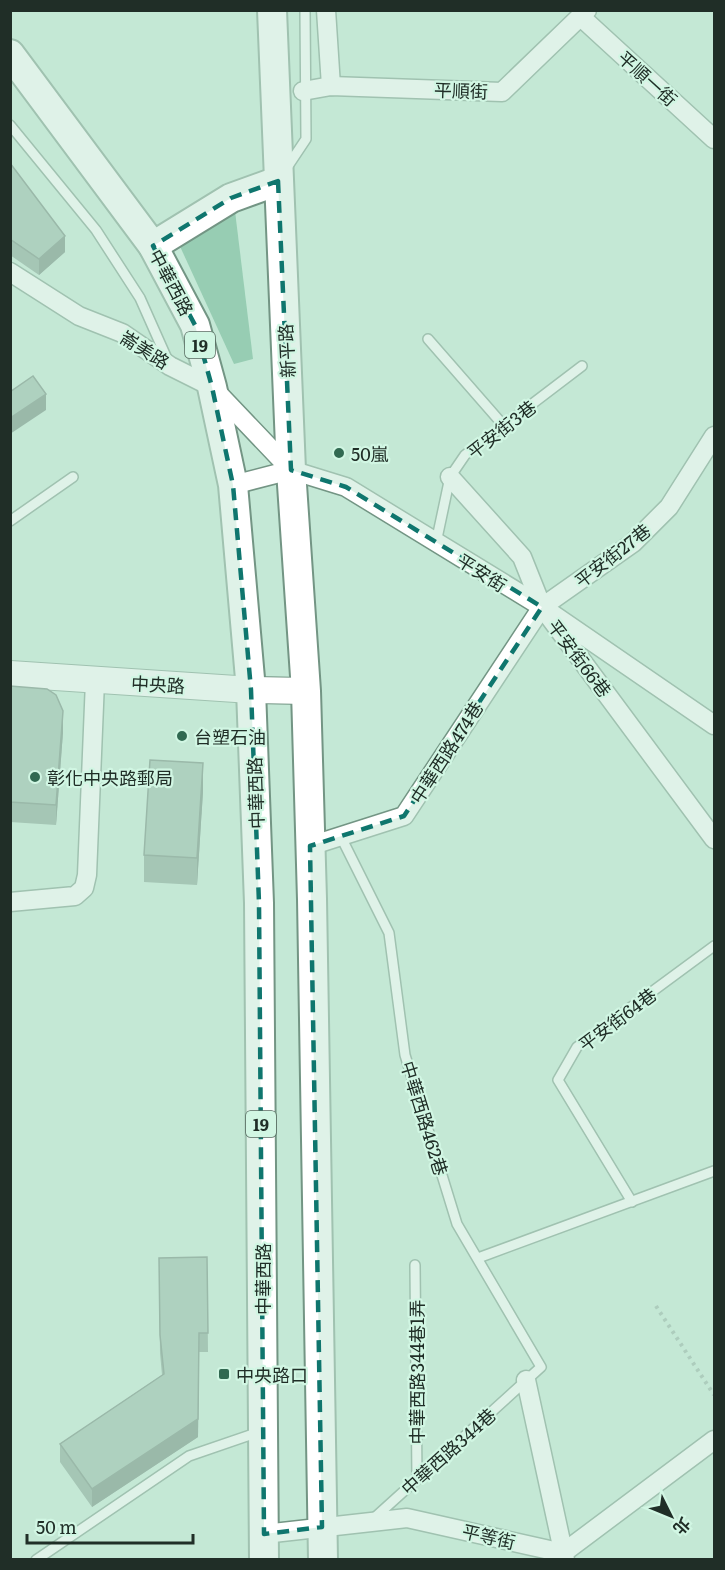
<svg xmlns="http://www.w3.org/2000/svg" width="725" height="1570" font-family="Literata,'Noto Sans TC',serif">
<rect width="100%" height="100%" fill="#c4e8d6"/>
<path fill="#97cdb3" d="M235 211 253 359 234 364 178 242Z"/>
<g fill="none" stroke-linecap="round" stroke-linejoin="round">
<defs>
<g id="lane">
<path d="M10 125 96 230 140 298 168 361"/>
<path d="M286 169 306 139 305 10"/>
<path d="M428 339 504 426"/>
<path d="M10 521 73 477"/>
<path d="M436 543 450 477 465 455 582 366"/>
<path d="M341 837 389 933 405 1055 457 1224 541 1367 372 1520"/>
<path d="M632 1202 558 1080 577 1047 714 946"/>
<path d="M478 1258 714 1171"/>
<path d="M415 1265 417 1479"/>
<path d="M36 1560 189 1456 259 1432"/>
</g>
<g id="street">
<path d="M326 10 331 86"/>
<path d="M581 17 714 139"/>
<path d="M303 91 331 86 502 92 587 10"/>
<path d="M10 272 79 316 122 333 170 366 212 387 291 470"/>
<path d="M450 477 522 557 542 607 714 839"/>
<path d="M233 485 291 470 346 487 542 607 714 725"/>
<path d="M310 846 404 816 542 607 633 543 669 507 714 436"/>
<path d="M10 902 75 896 84 888 87 875 95 681"/>
<path d="M526 1380 565 1560"/>
<path d="M264 1534 407 1518 563 1553 714 1440"/>
</g>
<path id="secondary" d="M10 674 251 690 306 691"/>
<g id="primary">
<path d="M272 10 291 470 306 691 312 899 323 1560"/>
<path d="M10 54 153 246 195 325 212 387 233 485 251 690 259 903 264 1560"/>
<path d="M153 246 231 198 278 181"/>
</g>
</defs>
<use href="#lane" stroke="#739584" stroke-width="12"/>
<use href="#street" stroke="#739584" stroke-width="21"/>
<use href="#secondary" stroke="#739584" stroke-width="28"/>
<use href="#primary" stroke="#739584" stroke-width="32"/>
<path stroke="#90ad9f" stroke-width="4" stroke-dasharray="3 4.5" stroke-linecap="butt" d="M656 1306 714 1395"/>
<use href="#lane" stroke="#fff" stroke-width="9"/>
<use href="#street" stroke="#fff" stroke-width="18"/>
<use href="#secondary" stroke="#fff" stroke-width="26"/>
<use href="#primary" stroke="#fff" stroke-width="28"/>
</g>
<g fill="#7e9d8e">
<path d="M10 163 65 252 39 275 10 255Z"/>
<path d="M10 686 63 732 56 825 10 822Z"/>
<path d="M203 791 197 885 144 882V855Z"/>
<path d="M207 1257 208 1352H199L198 1437 92 1507 60 1462V1444L162 1375 160 1353 159 1258Z"/>
</g>
<g fill="#678074">
<path d="M65 236V252L39 275V259Z"/>
<path d="M46 394V410L10 434V418Z"/>
<path d="M63 711V732L56 825V805Z"/>
<path d="M203 763V791L197 885V858Z"/>
<path d="M199 1333 198 1437 92 1507V1489Z"/>
</g>
<g fill="#93b7a5" stroke="#678074" stroke-width="1.5">
<path d="M10 163 65 236 39 259 10 239Z"/>
<path d="M33 376 46 394 10 418V392Z"/>
<path d="M10 686 47 689 56 695 63 711 56 805 10 802Z"/>
<path d="M150 760 203 763 197 858 144 855Z"/>
<path d="M207 1257 208 1333H199L198 1419 92 1489 60 1444 164 1374 160 1335 159 1258Z"/>
</g>
<path d="M0 0H725V1570H0ZM278 181 291 470 346 487 542 607 404 816 310 846 322 1527 264 1534 259 903 251 690 233 485 212 387 195 325 153 246 231 198Z" fill="#c4e8d6" fill-opacity=".55" fill-rule="evenodd"/>
<path fill="none" stroke="#0f766e" stroke-width="4.5" stroke-dasharray="12 8" stroke-linejoin="round" d="M278 181 291 470 346 487 542 607 404 816 310 846 322 1527 264 1534 259 903 251 690 233 485 212 387 195 325 153 246 231 198Z"/>
<g fill="#316951" stroke="#d1f6e3" stroke-width="2">
<circle cx="339" cy="453" r="6"/>
<circle cx="182" cy="736" r="6"/>
<circle cx="35" cy="777" r="6"/>
<rect x="218" y="1368" width="12" height="12" rx="3"/>
</g>
<g text-anchor="middle" dominant-baseline="central" stroke-width="4.5" stroke-linejoin="round" paint-order="stroke">
<g fill="#d1f6e3" stroke="#556a5f" stroke-width="1.5">
<rect x="185" y="332" width="30" height="26" rx="4.5"/>
<rect x="246" y="1111" width="30" height="26" rx="4.5"/>
</g>
<g font-size="16" font-weight="bold" fill="#202e27">
<text x="200" y="345">19</text>
<text x="261" y="1124">19</text>
</g>
<g font-size="18" fill="#202e27" stroke="#d1f6e3">
<text transform="translate(648 78) rotate(42)">平順一街</text>
<text transform="translate(461 90) rotate(2)">平順街</text>
<text transform="translate(172 282) rotate(62)">中華西路</text>
<text transform="translate(145 349) rotate(32)">崙美路</text>
<text transform="translate(286 351) rotate(-93)">新平路</text>
<text transform="translate(501 429) rotate(-38)">平安街3巷</text>
<text transform="translate(612 555) rotate(-38)">平安街27巷</text>
<text transform="translate(482 572) rotate(32)">平安街</text>
<text transform="translate(580 658) rotate(53)">平安街66巷</text>
<text transform="translate(158 684) rotate(3)">中央路</text>
<text transform="translate(446 752) rotate(-57)">中華西路474巷</text>
<text transform="translate(255 793) rotate(-92)">中華西路</text>
<text transform="translate(617 1019) rotate(-37)">平安街64巷</text>
<text transform="translate(425 1118) rotate(73)">中華西路462巷</text>
<text transform="translate(262 1279) rotate(-90)">中華西路</text>
<text transform="translate(416 1372) rotate(-90)">中華西路344巷1弄</text>
<text transform="translate(448 1451) rotate(-42)">中華西路344巷</text>
<text transform="translate(489 1536) rotate(13)">平等街</text>
</g>
<g font-size="18" fill="#202e27" stroke="#d1f6e3" text-anchor="start">
<text x="351" y="453">50嵐</text>
<text x="194" y="736">台塑石油</text>
<text x="47" y="777">彰化中央路郵局</text>
<text x="236" y="1374">中央路口</text>
</g>
</g>
<rect width="725" height="1570" fill="none" stroke="#202e27" stroke-width="24"/>
<g transform="translate(671 1516) rotate(133)" stroke="#d1f6e3" stroke-width="4.5" paint-order="stroke">
<path d="M0-4.5L10 22L0 15L-10 22Z" fill="#202e27"/>
<text y="-9" font-size="16" font-weight="bold" text-anchor="middle" fill="#202e27">北</text>
</g>
<path d="M27 1534v9h166v-9" fill="none" stroke="#202e27" stroke-width="3"/>
<text x="36" y="1534" font-size="18" fill="#202e27" stroke="#d1f6e3" stroke-width="4.5" paint-order="stroke">50 m</text>
</svg>
